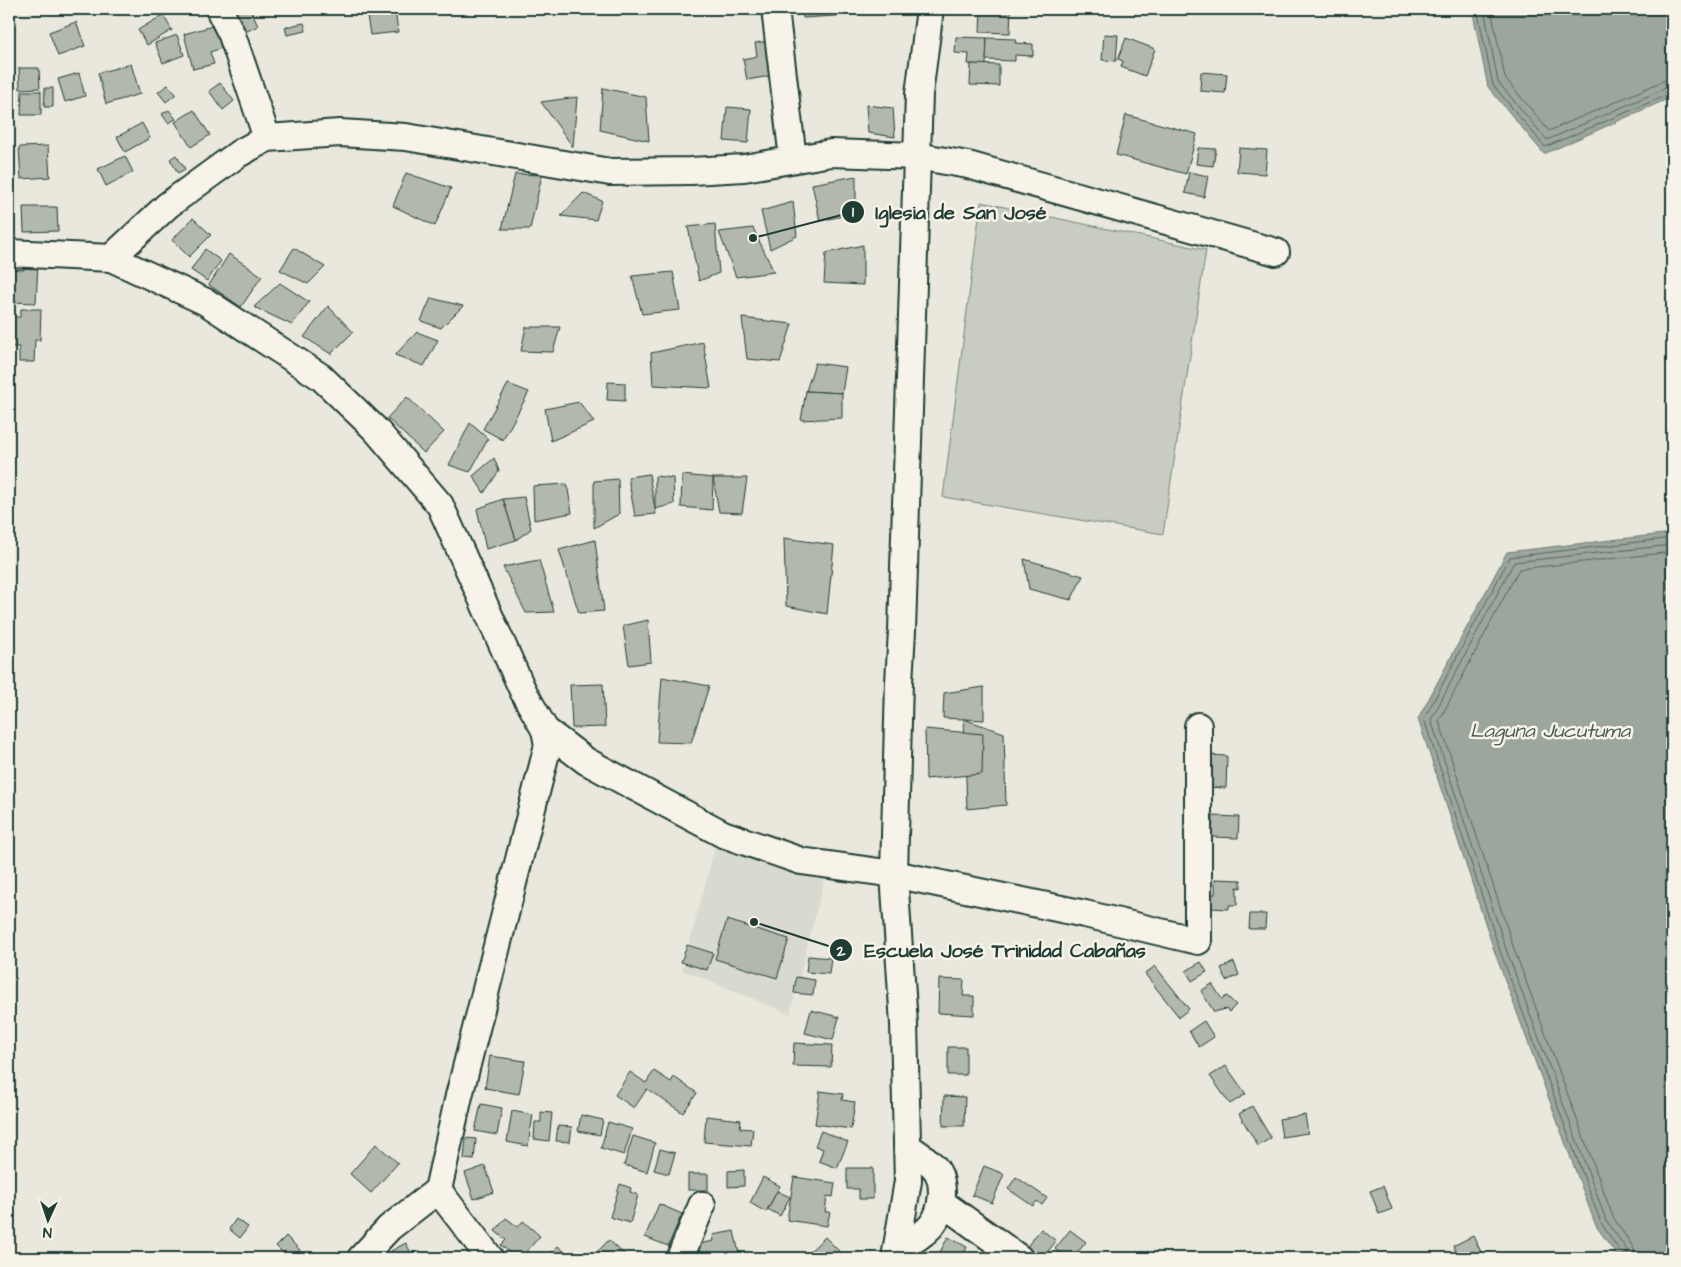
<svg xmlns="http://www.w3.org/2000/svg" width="1681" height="1267" font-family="'Architects Daughter',sans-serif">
<rect width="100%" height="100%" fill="#eae8dd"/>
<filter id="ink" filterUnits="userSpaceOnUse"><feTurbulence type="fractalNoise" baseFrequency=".02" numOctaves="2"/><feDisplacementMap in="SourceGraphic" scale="10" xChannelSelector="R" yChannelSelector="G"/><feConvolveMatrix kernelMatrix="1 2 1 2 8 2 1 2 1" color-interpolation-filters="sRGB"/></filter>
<g filter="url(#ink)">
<path fill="#d9dacf" d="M717 840 826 874 790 1014 682 970Z"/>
<path fill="#c8ccc1" stroke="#74847a" d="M981 202 1206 250 1163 534 943 497Z"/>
<g fill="#9ca69c" stroke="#6a7c72">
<path d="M1472 9H1672V97L1544 154 1488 87Z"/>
<path d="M1672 533V1258H1619L1596 1226 1495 953 1418 719 1507 552Z"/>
</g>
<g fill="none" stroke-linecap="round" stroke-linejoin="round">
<g stroke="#51675e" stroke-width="1">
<path d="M1477 9 1493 85 1545 147 1672 93"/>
<path d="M1484 9 1498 82 1547 140 1666 88 1672 87"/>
<path d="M1491 9 1505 78 1549 131 1663 81 1672 79"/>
<path d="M1623 1258 1622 1254 1601 1223 1500 951 1424 719 1510 557 1672 538"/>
<path d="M1629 1258 1627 1250 1606 1220 1506 949 1431 720 1514 562 1672 545"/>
<path d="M1636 1258 1633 1247 1613 1217 1513 946 1439 721 1519 569 1672 552"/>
</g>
</g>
<g fill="#b2b8ae" stroke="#1f3d34">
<path d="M235 9H250L258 26 245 32Z"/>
<path d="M366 9H395L398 32 370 35Z"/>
<path d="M802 9H850V15L803 18Z"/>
<path d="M981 9H1011L1010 33 980 32Z"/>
<path d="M1237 9H1266L1265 14 1237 12Z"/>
<path d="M163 15 172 30 147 45 138 30Z"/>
<path d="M76 22 85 46 58 56 49 32Z"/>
<path d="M304 23 306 31 287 35 285 27Z"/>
<path d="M216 25 222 48 210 52 214 64 193 69 184 34Z"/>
<path d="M1104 34 1118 35 1116 61 1102 60Z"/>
<path d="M177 35 184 55 163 63 155 43Z"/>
<path d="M956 37 987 38 986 65 968 64 969 54 955 53Z"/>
<path d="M987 38 1016 39 1015 43 1033 44V56L1015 55V61L986 60Z"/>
<path d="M1126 38 1155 49 1145 76 1121 67 1123 61 1118 59Z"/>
<path d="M769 41 776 75 747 80 743 59 757 56 755 43Z"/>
<path d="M131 64 140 94 106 104 98 73Z"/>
<path d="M971 64 999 65V86L970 85Z"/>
<path d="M19 68H39L40 88 20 89Z"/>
<path d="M1201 72 1227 74 1225 93 1200 91Z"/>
<path d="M79 73 85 96 65 102 58 79Z"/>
<path d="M220 83 234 101 223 110 209 91Z"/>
<path d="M168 85 176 94 166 102 158 92Z"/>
<path d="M45 88H53V107H44Z"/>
<path d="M603 88 646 97 649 141 600 130Z"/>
<path d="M22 91H41V115H21Z"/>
<path d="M577 97 573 147 541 102Z"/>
<path d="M866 105 893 108 895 137 868 133Z"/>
<path d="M727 107 751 109 748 143 724 141Z"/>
<path d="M169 110 176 119 168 123 162 114Z"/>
<path d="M194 110 210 135 191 147 175 122Z"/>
<path d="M1126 115 1197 134 1186 174 1116 155Z"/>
<path d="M142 123 150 138 125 152 117 137Z"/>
<path d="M48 146 50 177 21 179 19 147Z"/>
<path d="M1198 148 1216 149 1213 166 1196 164Z"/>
<path d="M1239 148 1267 150 1265 174 1237 172Z"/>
<path d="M176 155 185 169 178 173 170 159Z"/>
<path d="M125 156 133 172 106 186 98 169Z"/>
<path d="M1189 172 1208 176 1204 197 1185 193Z"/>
<path d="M406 173 451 188 435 226 393 206Z"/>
<path d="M515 174 542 175 530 229H502Z"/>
<path d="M856 176V213L820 221 812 184Z"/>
<path d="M583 193 602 201 596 220 561 216Z"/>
<path d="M793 202 797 236 770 249 761 211Z"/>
<path d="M23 207H57L58 231 24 232Z"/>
<path d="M193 218 211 235 189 257 172 240Z"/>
<path d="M715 224 719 273 699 281 688 227Z"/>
<path d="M753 228 774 272 736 277 719 232Z"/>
<path d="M863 245V285L824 283 826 253Z"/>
<path d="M294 248 325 267 308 284 280 270Z"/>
<path d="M205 249 221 261 207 281 191 270Z"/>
<path d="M229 254 262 276 241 307 209 285Z"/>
<path d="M24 263 38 264 36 303 10 302 9 308V269L24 270Z"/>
<path d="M673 272 680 310 642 314 632 276Z"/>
<path d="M280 283 309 302 292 325 254 307Z"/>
<path d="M431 298 463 306 441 328 421 321Z"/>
<path d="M328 306 353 332 331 354 304 337Z"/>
<path d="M21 309H41L40 340H35L34 362H19V347H9V317H20Z"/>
<path d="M742 318 792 324 780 362 747 359Z"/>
<path d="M526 327H560L553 352 521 351Z"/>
<path d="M417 332 438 340 424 366 395 355Z"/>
<path d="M703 342 711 388 653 385 651 353Z"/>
<path d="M815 363 846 367 842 393 806 391Z"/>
<path d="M608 382 625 383V401L607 400Z"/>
<path d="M508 384 529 392 503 440 483 429Z"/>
<path d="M806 391 842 393V418L801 420Z"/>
<path d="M407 397 444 432 424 453 387 418Z"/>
<path d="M579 402 594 422 551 441 545 409Z"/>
<path d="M470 423 488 439 470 472 449 465Z"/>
<path d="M494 458 499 471 484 493 473 476Z"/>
<path d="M649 474 656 514 635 516 628 477Z"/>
<path d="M682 475 713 478 712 510 681 507Z"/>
<path d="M655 476 673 478 674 504 655 509Z"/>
<path d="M713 478H747L742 513 719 512Z"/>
<path d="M618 479 619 514 594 528V481Z"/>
<path d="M567 484 572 513 534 520 533 486Z"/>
<path d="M524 497 531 529 516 540 503 499Z"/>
<path d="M503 499 516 540 486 549 477 509Z"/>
<path d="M784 538 834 545 827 614 786 606Z"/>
<path d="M595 540 604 611 579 613 559 550Z"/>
<path d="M1024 559 1083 576 1071 600 1029 589Z"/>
<path d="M539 560 554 612 526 613 503 567Z"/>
<path d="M648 620 651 662 629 665 623 626Z"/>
<path d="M662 677 709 686 691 743 657 742Z"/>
<path d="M603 684 605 727 572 728 570 685Z"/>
<path d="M984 687V720L943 718 944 693Z"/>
<path d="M964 719 1004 733 1006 805 967 809Z"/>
<path d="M925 729 983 734 982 774 926 779Z"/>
<path d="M1207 755 1227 756 1226 788 1206 787Z"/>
<path d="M1213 816 1239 817 1238 838 1212 837Z"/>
<path d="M1215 879 1241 880V888L1237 887V905H1229V909L1209 908 1210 894H1215Z"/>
<path d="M1250 914H1266L1265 929H1249Z"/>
<path d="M727 920 789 939 777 978 715 959Z"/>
<path d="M687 945 713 953 707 970 681 962Z"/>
<path d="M808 956 831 958 829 974 806 972Z"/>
<path d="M1201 962 1207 972 1192 981 1186 971Z"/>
<path d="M1234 962 1239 975 1226 981 1221 968Z"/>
<path d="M1155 966 1189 1009 1179 1017 1145 974Z"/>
<path d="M796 977 815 980 813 995 794 993Z"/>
<path d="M939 979 964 980 963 996H974V1015L938 1013Z"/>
<path d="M1212 984 1222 999 1227 996 1236 1005 1229 1012 1226 1009 1214 1012 1201 991Z"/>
<path d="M811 1010 839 1017 833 1040 805 1033Z"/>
<path d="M1204 1021 1214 1037 1199 1047 1189 1031Z"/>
<path d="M794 1043 832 1045 831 1067 793 1066Z"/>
<rect x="948" y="1047" width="18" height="28"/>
<path d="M490 1056 525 1061 519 1094 485 1088Z"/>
<path d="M1226 1066 1246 1094 1230 1104 1210 1076Z"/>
<path d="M654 1071 671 1082 674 1077 697 1093 683 1113 647 1089 634 1108 615 1095 630 1072 646 1083Z"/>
<path d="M820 1091 843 1094 842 1100 855 1102 851 1129 815 1124Z"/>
<path d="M944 1096 965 1097 964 1126H943Z"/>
<path d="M481 1104 502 1108 497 1135 475 1131Z"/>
<path d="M1252 1106 1271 1138 1258 1146 1239 1114Z"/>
<path d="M512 1111 533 1115 528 1146 507 1142Z"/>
<path d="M541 1112 552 1113 549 1141 534 1139 535 1122H541Z"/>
<path d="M581 1115 603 1120 600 1135 578 1131Z"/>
<path d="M1305 1115 1308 1133 1282 1137 1279 1119Z"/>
<path d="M706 1116 741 1120 740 1128 753 1129 751 1146 704 1142Z"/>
<path d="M608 1122 632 1129 624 1155 601 1148Z"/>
<path d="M558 1126 572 1127 570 1142 556 1141Z"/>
<path d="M821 1131 848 1142 837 1168 819 1161 823 1149 815 1146Z"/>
<path d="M633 1136 655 1143 647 1172 624 1165Z"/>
<path d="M466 1138 476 1139 474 1160 464 1159Z"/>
<path d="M376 1144 398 1163 371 1193 350 1174Z"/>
<path d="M660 1149 675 1153 669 1174 654 1170Z"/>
<path d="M485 1166 494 1192 474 1199 465 1173Z"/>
<path d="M984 1166 1004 1174 992 1203 972 1195Z"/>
<path d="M847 1168H873V1199H859V1189H847Z"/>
<path d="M744 1170V1186L728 1187V1171Z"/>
<rect x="688" y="1174" width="20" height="16"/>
<path d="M763 1177 780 1186 766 1212 750 1203Z"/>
<path d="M794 1177 835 1183 833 1197 827 1196 825 1212H830L827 1226 787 1220Z"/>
<path d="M1016 1177 1047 1198 1042 1205 1037 1201 1033 1206 1008 1189Z"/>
<path d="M620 1184 631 1188 630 1192 638 1195 630 1223 610 1217Z"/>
<path d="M1383 1186 1392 1209 1379 1214 1370 1191Z"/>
<path d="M777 1191 790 1197 780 1216 768 1209Z"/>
<path d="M659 1204 682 1214 668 1246 645 1237Z"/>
<path d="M506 1218 518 1227 523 1221 540 1236 521 1258H516L501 1245 506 1240 495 1231Z"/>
<path d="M236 1219 248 1227 240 1238 229 1229Z"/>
<path d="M1041 1229 1056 1241 1043 1258H1037L1025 1249Z"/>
<path d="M1070 1230 1086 1242 1073 1258H1066L1055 1249Z"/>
<path d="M734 1231 740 1258H700H701L698 1244 714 1241 713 1235Z"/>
<path d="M286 1236 300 1250 291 1258H288L276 1246Z"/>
<path d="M1473 1236 1484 1258H1459L1453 1246Z"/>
<path d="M825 1237 846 1258H803Z"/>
<path d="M948 1237 967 1247 962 1258H937Z"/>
<path d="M609 1240 628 1258H591Z"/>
<path d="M406 1243 410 1251 395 1258 391 1251Z"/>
<path d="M558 1246 566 1253 560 1258H546Z"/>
</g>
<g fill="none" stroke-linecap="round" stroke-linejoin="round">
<defs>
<g id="minor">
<path d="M219 9 232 35 267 138"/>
<path d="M775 9 793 159"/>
<path d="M9 253 111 258 206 302 321 377 376 430 440 505 523 691 545 730 548 745 459 1096 438 1190 389 1228 361 1258"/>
<path d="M111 258 168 205 238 154 267 138 340 133 406 137 610 172 691 171 744 168 831 153 917 156 968 165 1276 252"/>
<path d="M545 730 586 761 723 834 801 861 894 874 1085 914 1198 941V726"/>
<path d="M438 1190 490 1258"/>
<path d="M941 1202 1019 1258"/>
<path d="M897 1250C924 1234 941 1226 942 1193 942 1182 940 1172 932 1165 924 1157 915 1152 907 1146"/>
<path d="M680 1258 702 1205"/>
<path d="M895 1258 908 1181 904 1024 894 874 899 682 902 631 919 94 930 9"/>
</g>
</defs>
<use href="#minor" stroke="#1f3d34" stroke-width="30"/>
<use href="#minor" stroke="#f7f3e8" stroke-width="26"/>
</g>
</g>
<g text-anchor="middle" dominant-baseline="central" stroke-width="5" stroke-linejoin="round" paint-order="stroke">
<g font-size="20" font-style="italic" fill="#445c53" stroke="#f7f3e8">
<text x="1550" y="731">Laguna Jucutuma</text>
</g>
</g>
<path fill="none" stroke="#1f3d34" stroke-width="2" d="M753 238L853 212M754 922L841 950"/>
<g fill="#1f3d34" stroke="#f7f3e8" stroke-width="2">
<circle cx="753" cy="238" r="5"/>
<circle cx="754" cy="922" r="5"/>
<circle cx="853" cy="212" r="12"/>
<circle cx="841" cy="950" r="12"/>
</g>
<g font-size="15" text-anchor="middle" font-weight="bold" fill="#fff">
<text x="853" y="217">1</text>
<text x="841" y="956">2</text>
</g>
<g font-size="20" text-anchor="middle" font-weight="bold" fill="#1f3d34" stroke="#f7f3e8" stroke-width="5" stroke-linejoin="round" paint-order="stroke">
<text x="961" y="219">Iglesia de San José</text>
<text x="1005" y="957">Escuela José Trinidad Cabañas</text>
</g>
<rect width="1681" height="1267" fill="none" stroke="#f7f3e8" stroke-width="30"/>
<rect x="15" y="15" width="1651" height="1237" fill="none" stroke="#1f3d34" stroke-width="2" filter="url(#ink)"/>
<g transform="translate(48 1220) rotate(183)" stroke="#f7f3e8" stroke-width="4" paint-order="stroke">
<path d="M0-4L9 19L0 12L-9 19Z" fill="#1f3d34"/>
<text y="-8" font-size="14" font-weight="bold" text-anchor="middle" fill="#1f3d34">N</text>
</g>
</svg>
